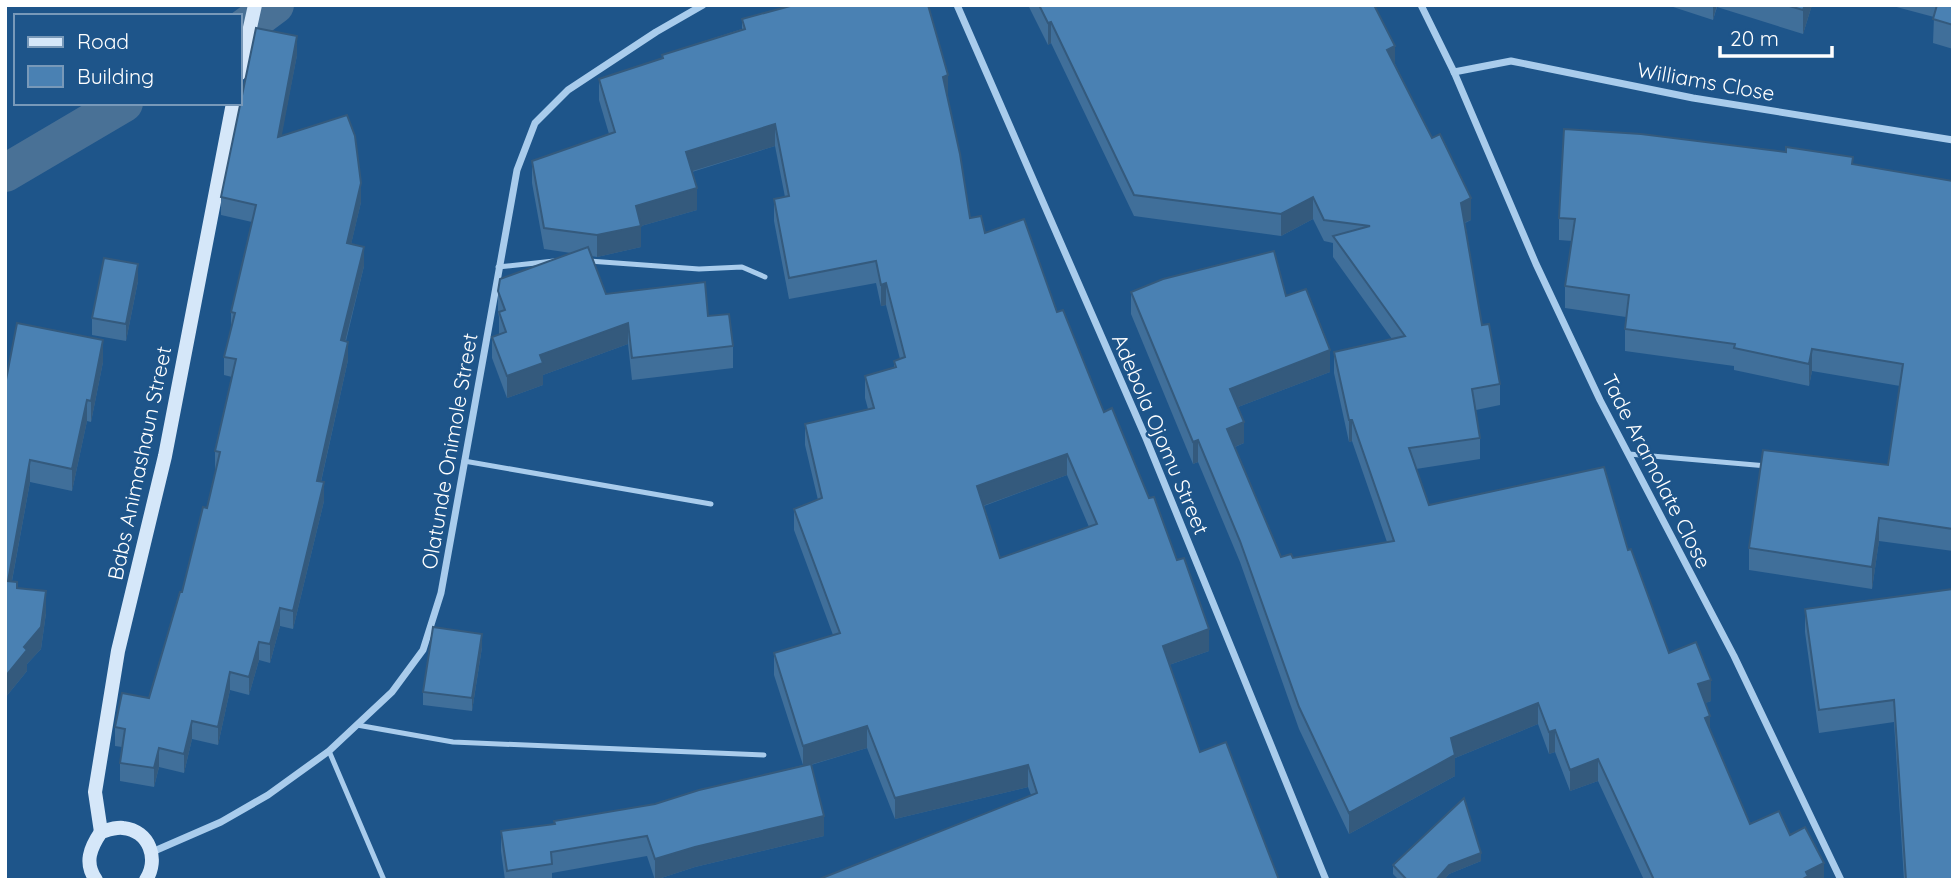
<svg xmlns="http://www.w3.org/2000/svg" width="1958" height="885" font-family="Quicksand,sans-serif">
<rect width="100%" height="100%" fill="#1e558a"/>
<g fill="none" stroke-linecap="round" stroke-linejoin="round">
<g stroke="#497196" stroke-width="38">
<path d="M240 31 275 5"/>
<path d="M5 173 124 103"/>
</g>
<g stroke="#a9ccec" stroke-width="5">
<path d="M589 261 699 269 742 267 765 277"/>
<path d="M498 267 554 261"/>
<path d="M1629 454 1767 466"/>
<path d="M464 461 711 504"/>
<path d="M357 725 453 742 764 755"/>
<path d="M329 751 384 880"/>
</g>
<g stroke="#a9ccec" stroke-width="7">
<path d="M957 5 1145 436 1326 880"/>
<path d="M1421 5 1454 72 1536 264 1600 400 1734 656 1841 880"/>
<path d="M1454 72 1511 61 1693 98 1953 140"/>
<path d="M152 852 221 822 268 795 329 751 392 692 423 650 441 593 517 170 535 123 568 90 656 32 703 5"/>
</g>
<g stroke="#d5e7f9" stroke-width="14">
<path d="M240 73 255 5"/>
<path d="M101 832 95 792 118 651 165 456 233 103"/>
<path d="M96 880C84 863 90 848 101 832 108 830 116 827 123 828 150 831 159 859 146 880"/>
</g>
</g>
<g fill="#406f9a" fill-rule="evenodd">
<path d="M790 5H928L948 97 970 218 1057 312 1104 412 1209 651 1169 665 1200 752 1279 880 1031 795 1028 787 895 819 867 748 811 765 824 836 695 867 655 880 647 856 552 873V880H505L501 851V831L554 824 655 804 803 765 774 675V653L833 635 794 530V509L818 500 805 445V424L868 409 865 398V376L894 368V361L900 359 886 305 881 306 876 283 789 299 774 221V199L785 197 775 146 692 172 697 210 641 226V247L597 257 591 256 606 294 708 316 733 346V368L632 380 628 344 543 375V385L507 398 492 358V337L499 334V317L498 312V291L571 253 544 249 532 183V161L609 134 599 100V79L662 59V55L742 29V19L790 6ZM1067 475 1089 527 1000 558 984 506Z"/>
<path d="M1028 5H1374L1395 64 1471 220 1465 223 1482 325 1500 384V405L1476 410 1480 438V459L1416 469 1429 505 1628 550 1669 653 1711 701 1705 703 1710 731 1750 824 1790 835 1824 880H1644L1598 781 1570 791 1555 752 1549 754 1538 724 1455 758V776L1349 834 1299 729 1240 562 1198 462 1193 464 1131 314V292L1286 296 1330 372 1238 407 1244 443 1235 447 1281 557 1293 558 1387 542 1352 441 1349 442 1334 373V352L1392 339 1333 257V243L1324 241 1313 219 1281 236 1134 216 1051 43 1048 45Z"/>
<path d="M1667 5H1812L1803 34 1717 7 1713 20Z"/>
<path d="M1889 5H1953V49L1933 43 1934 17Z"/>
<path d="M297 55 281 136 361 202 351 244 364 266 346 341 348 360 321 482 324 501 293 629 280 626 270 663 259 660 249 695 230 690 218 745 192 739 184 773 159 767 154 787 120 781V763L122 747 115 746V727L149 698 182 592 207 508 216 470 215 469V451L232 377 224 375V357L231 330V312L252 222 221 215V197Z"/>
<path d="M1853 164 1953 181V551L1879 541 1872 589 1749 570V548L1888 465 1900 386 1812 371 1809 386 1734 370V366L1625 351V329L1626 317 1565 308V286L1572 241 1559 240V218Z"/>
<path d="M138 281 126 341 92 335V318Z"/>
<path d="M103 362 91 422 87 421 72 491 30 482 12 581 17 588 46 613 41 649 27 664V671L5 698V385Z"/>
<path d="M1953 589V880H1904L1894 722 1819 733 1805 632V609Z"/>
<path d="M482 647 472 711 423 705V692Z"/>
<path d="M1481 861 1449 874 1444 880H1399L1393 874V865Z"/>
</g>
<g fill="#345a7d">
<path d="M1713 5H1717L1713 20Z"/>
<path d="M1805 5H1812L1803 34V10Z"/>
<path d="M1051 22V43L1048 45V23Z"/>
<path d="M297 36V55L278 156V137Z"/>
<path d="M1395 46V67L1387 50Z"/>
<path d="M948 75V97L943 98V77Z"/>
<path d="M775 124V146L686 173V152Z"/>
<path d="M361 183V202L347 262V243Z"/>
<path d="M697 188V210L641 226V247L597 257V235L636 206Z"/>
<path d="M1313 197V219L1281 236V214Z"/>
<path d="M1471 198V220L1461 224V203Z"/>
<path d="M364 247V266L341 358V340Z"/>
<path d="M138 264V281L126 341V324Z"/>
<path d="M886 283V305L881 306V285Z"/>
<path d="M628 323V344L543 375V385L507 398V376L540 355Z"/>
<path d="M103 340V362L91 422V401Z"/>
<path d="M348 342V360L317 499V481Z"/>
<path d="M1812 349V371L1809 386V364Z"/>
<path d="M1330 350V372L1230 410V389Z"/>
<path d="M87 400V421L72 491V469Z"/>
<path d="M1349 420H1352V441L1349 442Z"/>
<path d="M1244 422V443L1227 450V429Z"/>
<path d="M1198 440V462L1193 464V442Z"/>
<path d="M1067 454V475L977 508V486Z"/>
<path d="M30 460V482L8 602V581Z"/>
<path d="M324 482V501L293 629V611Z"/>
<path d="M1879 518V541L1872 589V567Z"/>
<path d="M46 591V613L41 649 27 664V671L5 698V677L24 647Z"/>
<path d="M280 608V626L270 663V644Z"/>
<path d="M1209 629V651L1163 667V646Z"/>
<path d="M482 634V647L472 711V698Z"/>
<path d="M259 642V660L249 695V677Z"/>
<path d="M230 672V690L218 745V727Z"/>
<path d="M1711 680V701L1698 706V684Z"/>
<path d="M1538 703V724L1455 758V776L1349 834V813L1451 738Z"/>
<path d="M1710 716V738L1705 718Z"/>
<path d="M192 721V739L184 773V754Z"/>
<path d="M867 726V748L803 767V746Z"/>
<path d="M1555 730V752L1549 754V732Z"/>
<path d="M159 748V767L154 787V768Z"/>
<path d="M1598 759V781L1570 791V770Z"/>
<path d="M1028 765V787L895 819V798Z"/>
<path d="M824 816V836L695 867 655 880V859L695 847Z"/>
<path d="M1481 853V861L1449 874 1444 880H1436L1449 865Z"/>
<path d="M1824 863V880H1801L1806 872Z"/>
</g>
<g fill="#4a81b3" stroke="#345a7d" stroke-width="2" fill-rule="evenodd">
<path d="M794 5H928L948 75 943 77 960 154 970 218 981 216 985 233 1024 219 1057 312 1063 310 1104 412 1112 408 1149 498 1154 497 1177 560 1184 558 1209 629 1163 646 1200 752 1226 742 1279 880H817L1037 793 1028 765 895 798 867 726 803 746 774 653 840 633 794 509 822 498 805 424 874 408 865 376 896 367 894 361 905 357 886 283 881 285 876 261 789 278 774 199 789 196 775 124 686 152 697 188 636 206 641 226 597 235 544 228 532 161 615 132 599 79 663 58 662 55 745 29 742 19ZM1067 454 1097 524 1000 558 977 486Z"/>
<path d="M1039 5H1374L1395 46 1387 50 1432 138 1440 134 1471 198 1461 203 1482 325 1489 324 1500 384 1472 389 1480 438 1409 448 1429 505 1604 467 1628 550 1631 549 1669 653 1696 642 1711 680 1698 684 1710 716 1705 718 1750 824 1779 811 1790 835 1805 827 1824 863 1806 872 1808 876 1801 880H1654L1598 759 1570 770 1555 730 1549 732 1538 703 1451 738 1455 755 1349 813 1299 707 1240 541 1198 440 1193 442 1131 292 1163 279 1274 251 1286 296 1306 289 1330 350 1230 389 1244 422 1227 429 1281 557 1291 554 1293 558 1394 541 1352 420H1349L1334 352 1405 336 1333 236 1370 226 1324 220 1313 197 1281 214 1134 195 1051 22 1048 23Z"/>
<path d="M1786 5H1805L1803 10Z"/>
<path d="M1937 5H1953V25L1933 19Z"/>
<path d="M256 28 297 36 278 137 347 115 355 136 361 183 347 243 364 247 341 340 348 342 317 481 324 482 293 611 280 608 270 644 259 642 249 677 230 672 218 727 192 721 184 754 159 748 154 768 120 763 125 729 115 727 122 693 149 698 180 592H182L203 507 207 508 220 452 215 451 236 359 224 357 235 313 231 312 256 205 221 197Z"/>
<path d="M1564 129 1641 134 1786 152V147L1853 157 1852 164 1953 181V529L1879 518 1872 567 1749 548 1763 450 1888 465 1903 364 1812 349 1809 364 1734 348 1735 344 1625 329 1629 295 1565 286 1575 219 1559 218Z"/>
<path d="M588 247 606 294 705 282 708 316 729 314 733 346 632 358 628 323 540 355 543 363 507 376 492 337 506 332 499 312 505 310 498 291 500 279Z"/>
<path d="M104 258 138 264 126 324 92 318Z"/>
<path d="M17 323 103 340 91 401 87 400 72 469 30 460 8 581 17 582V588L46 591 41 627 24 647 27 650 5 677V385Z"/>
<path d="M1953 589V880H1906L1894 700 1819 710 1805 609Z"/>
<path d="M433 627 482 634 472 698 423 692Z"/>
<path d="M811 764 824 816 695 847 655 859 647 836 551 852 552 864 507 871 501 831 555 824 554 821 655 804 699 790Z"/>
<path d="M1464 798 1481 853 1449 865 1436 880H1407L1393 865Z"/>
</g>
<g text-anchor="middle" dominant-baseline="central" stroke-width="5" stroke-linejoin="round" paint-order="stroke">
<g font-size="21" fill="#fff" stroke="#1e558a">
<text transform="translate(1706 81) rotate(10)">Williams Close</text>
<text transform="translate(1161 434) rotate(67)">Adebola Ojomu Street</text>
<text transform="translate(449 451) rotate(-80)">Olatunde Onimole Street</text>
<text transform="translate(139 463) rotate(-78)">Babs Animashaun Street</text>
<text transform="translate(1657 471) rotate(63)">Tade Aramolate Close</text>
</g>
</g>
<rect width="1958" height="885" fill="none" stroke="#ffffff" stroke-width="14"/>
<rect x="14" y="14" width="228" height="91" fill="#1e558a" stroke="#7899b9" stroke-width="2"/>
<rect x="28" y="37" width="35" height="10" fill="#d5e7f9" stroke="#7899b9" stroke-width="2"/>
<text x="77" y="49" font-size="21" fill="#ffffff">Road</text>
<rect x="28" y="66" width="35" height="21" fill="#4a81b3" stroke="#7899b9" stroke-width="2"/>
<text x="77" y="84" font-size="21" fill="#ffffff">Building</text>
<path d="M1720 46v10h112v-10" fill="none" stroke="#ffffff" stroke-width="3.5"/>
<text x="1730" y="46" font-size="21" fill="#ffffff" stroke="#1e558a" stroke-width="5" paint-order="stroke">20 m</text>
</svg>
